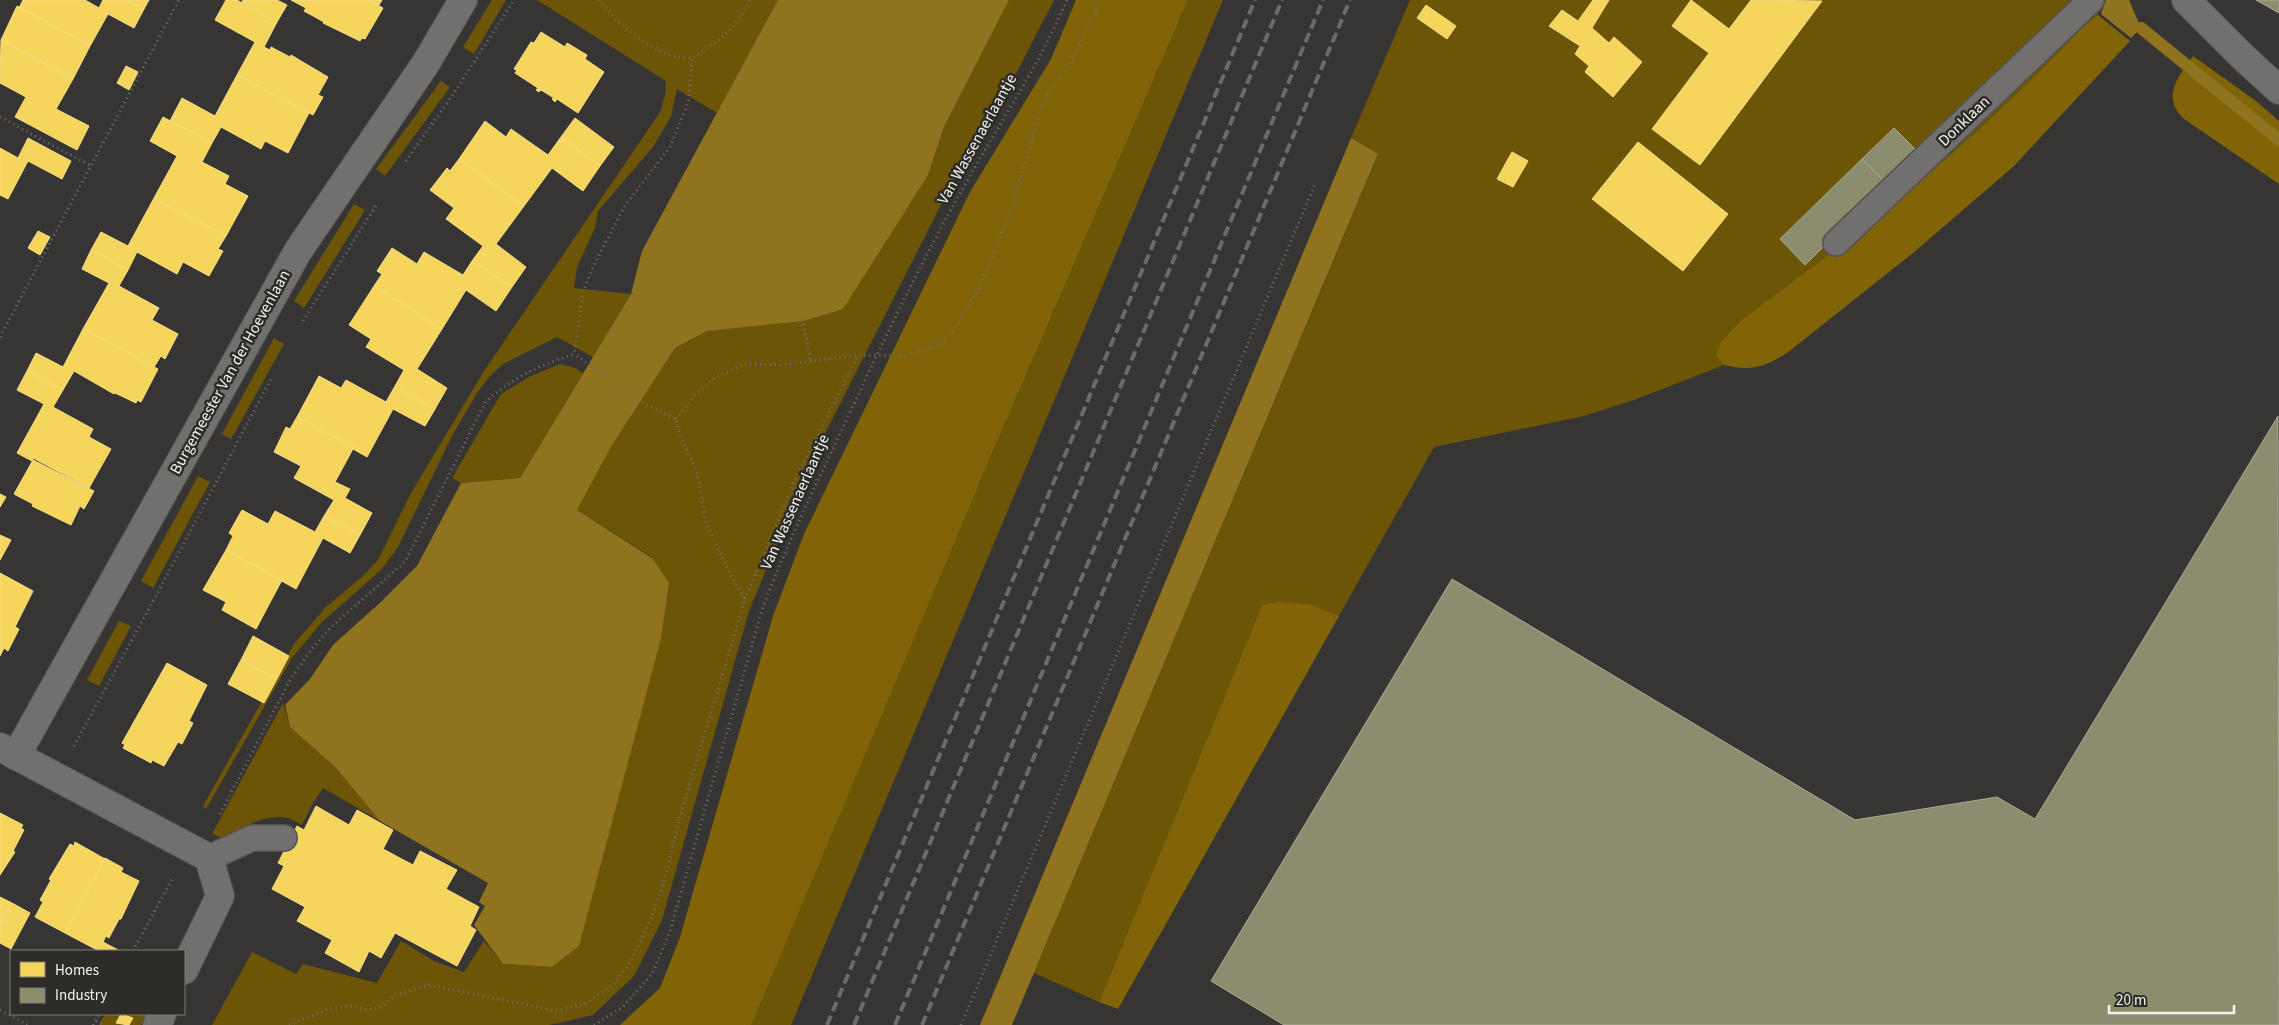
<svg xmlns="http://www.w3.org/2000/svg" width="2279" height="1025" font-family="'Source Sans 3',sans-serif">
<rect width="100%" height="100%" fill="#373533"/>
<g fill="#6d5507">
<path d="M492 0H506L474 54 463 47Z"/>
<path d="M537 0H778L717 113 677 89 671 117 653 147 598 211 595 228 577 267 574 288 631 294 593 357 557 337 503 364 490 376 477 393 452 436 398 547 381 570 321 623 292 658 206 809 203 806 294 644 326 607 364 575 378 560 411 493 484 371 660 112 665 96 666 81Z"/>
<path d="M1009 0H1054L1018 70 949 189 813 457 749 611 662 920 634 976 593 1015 549 1025H212L252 952 296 974 303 964 377 983 401 941 434 961 464 972 484 941 503 964 552 967 579 946 587 913 652 557 577 510 611 447 675 348 707 331 741 326 928 175 944 127Z"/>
<path d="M1188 0H1223L791 1025H750L991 456Z"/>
<path d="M1410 0H2094L2098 15 2083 27 2028 83 1973 135 1865 228 1806 274 1717 356 1724 365 1637 399 1584 416 1434 447 1339 616 1313 605H1262L1099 1002 1034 973 1378 155 1351 138Z"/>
<path d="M441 81 450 87 385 176 376 169Z"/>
<path d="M354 204 365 210 304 308 294 301Z"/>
<path d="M274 338 284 344 231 439 222 434Z"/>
<path d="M560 364 575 368 583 373 520 478 461 483 452 478 501 394 531 376Z"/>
<path d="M198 476 210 482 153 588 141 581Z"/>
<path d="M119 621 131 626 99 686 87 680Z"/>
<path d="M283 703 290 727 336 768 380 821 323 788 313 803 302 825C298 823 292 819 288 818 264 813 242 829 222 838L212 834Z"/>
<path d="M105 1014H147L141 1025H99Z"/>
</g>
<g fill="#806407">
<path d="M1076 0H1188L991 456 751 1025H620L660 988 680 937 773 616 804 534 970 192 1051 59Z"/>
<path d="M2098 15 2130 41 2014 166 1913 253 1787 353C1763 368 1751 371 1724 365L1716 356 1721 342 1742 320 1865 228 1973 135 2028 83 2083 27Z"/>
<path d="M2193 56 2256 101 2279 121V184L2184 119C2161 97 2178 77 2193 56Z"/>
<path d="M1279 602 1313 605 1339 616 1118 1009 1099 1002 1262 605Z"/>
</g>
<g fill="#90731e">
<path d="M778 0H1009L944 127 928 175 843 309 803 321 707 331 675 348 611 447 577 510 652 558 669 583 661 638 579 946 552 967 503 964 474 925 485 906 479 902 488 883 380 821 336 768 290 727 285 705 310 679 333 645 382 601 417 566 461 483 520 478 631 294 642 251Z"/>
<path d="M2106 0H2129L2141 28 2131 38 2101 14Z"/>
<path d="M1351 138 1378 154 1012 1025H980Z"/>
</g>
<g fill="#f6d55c" stroke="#f5de88">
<path d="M23 0H85L99 8 103 0H126L144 9 134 28 108 14 90 46 19 8Z"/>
<path d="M126 0H149L144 9Z"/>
<path d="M226 0H237L277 22 264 47 270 50 271 47 290 57 291 55 328 77 318 95 323 97 313 115 237 75 255 42 215 20Z"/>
<path d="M243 0H277L287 5 277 22 242 2Z"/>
<path d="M291 0H369L383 8 365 39 362 38 360 41 323 23 324 22 304 11 306 8Z"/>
<path d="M369 0H382L379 5Z"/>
<path d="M1593 0H1609L1592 28 1609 43 1614 37 1642 62 1613 97 1585 72 1589 66 1575 54 1580 46 1549 26 1562 10 1578 21Z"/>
<path d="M1691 0 1729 29 1751 0 1822 1 1700 165 1652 129 1709 53 1672 26Z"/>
<path d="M1426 5 1456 26 1447 39 1417 18Z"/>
<path d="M17 6 90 46 73 79 1 40Z"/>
<path d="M541 32 565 47 567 43 587 55 585 59 604 72 578 113 557 99 555 102 552 99 554 98 541 90 539 92 536 90 538 88 515 73 517 70 514 69 531 42 534 43Z"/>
<path d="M1 40 73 79 56 109 89 126 77 150 15 117 26 97 0 83Z"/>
<path d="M126 66 138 72 129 90 117 83Z"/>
<path d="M237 75 309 113 288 153 265 141 261 149 221 127 212 143 170 121 182 98 215 116Z"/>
<path d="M163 117 212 143 202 162 229 176 225 184 248 196 226 236 154 198 177 156 150 141Z"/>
<path d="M575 118 614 147 600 166 561 137Z"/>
<path d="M485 121 506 137 511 129 548 155 561 137 600 166 583 191 552 168 524 206 459 159Z"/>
<path d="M28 138 71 161 62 179 28 161 8 199 0 195V148L18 158Z"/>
<path d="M1638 142 1728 214 1683 271 1592 199Z"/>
<path d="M1512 152 1528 161 1513 187 1497 179Z"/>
<path d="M459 159 524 206 496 244 526 267 512 287 472 261 483 246 446 219 454 208 430 190 447 168 450 171Z"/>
<path d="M154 198 226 236 218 249 223 251 209 276 183 262 177 274 137 252 128 270 91 250 101 232 128 246Z"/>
<path d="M38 231 50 237 40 255 28 248Z"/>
<path d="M392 248 417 264 424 252 463 275 472 261 512 287 496 311 466 290 442 329 374 286 382 274 377 271Z"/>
<path d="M91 250 128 270 119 286 159 308 152 320 178 334 165 359 161 356 154 367 83 329 109 283 82 269Z"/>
<path d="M374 286 442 329 417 369 447 388 435 409 395 386 404 370 366 347 371 339 349 325Z"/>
<path d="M83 329 158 369 141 402 137 400 136 403 115 393 114 394 74 371 63 390 27 371 36 353 63 367Z"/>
<path d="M27 371 63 390 53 407 93 429 89 437 111 449 89 488 33 458 32 461 17 453 44 404 17 390Z"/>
<path d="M319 376 341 388 346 380 386 402 395 386 435 409 425 426 393 409 367 457 353 449 354 447 297 417Z"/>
<path d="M297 417 354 447 335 482 350 489 345 498 372 513 360 535 324 516 334 500 294 478 301 466 274 452 286 427 290 429Z"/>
<path d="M33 460 94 491 84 509 80 506 71 525 32 506 33 504 14 494Z"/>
<path d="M0 494 6 497 0 507Z"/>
<path d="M242 510 268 524 275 511 315 532 324 516 360 535 350 553 323 538 296 589 226 550 233 536 229 533Z"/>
<path d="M0 535 11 540 0 560Z"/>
<path d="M226 550 282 580 256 629 222 610 226 602 203 590Z"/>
<path d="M0 573 33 591 15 627 19 629 8 651 4 648 0 656Z"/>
<path d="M253 636 289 656 277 679 241 660Z"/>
<path d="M241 660 277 679 264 703 228 684Z"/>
<path d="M167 663 207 685 189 721 193 723 182 744 178 742 164 766 152 760 151 763 123 748 125 745 122 743Z"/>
<path d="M316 806 349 825 357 810 393 830 383 849 413 865 420 851 457 870 446 889 479 907 470 926 476 930 457 966 395 933 381 958 369 951 359 972 325 953 332 940 297 921 305 907 272 889 284 866 278 863 297 826 304 830Z"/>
<path d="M0 813 23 825 21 828 24 830 13 851 15 852 0 875Z"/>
<path d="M75 842 105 859 65 933 35 917 43 902 40 900 51 880 49 879 70 844 74 846Z"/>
<path d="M105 858 123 868 121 872 139 881 121 919H119L109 938 106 936 103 942 120 951H99L65 933Z"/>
<path d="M0 897 12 903 0 925Z"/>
<path d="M12 903 30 913 11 949 0 943V925Z"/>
<path d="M121 1014 133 1018 129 1025 116 1023Z"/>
</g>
<g fill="#8c8c6e" stroke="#abab95">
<path d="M2256 0H2279V13Z"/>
<path d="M1894 128 1919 153 1887 184 1862 159Z"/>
<path d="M1862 159 1887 184 1805 265 1780 239Z"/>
<path d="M2278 416 2279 1025H1284L1211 981 1452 579 1855 820 1997 797 2035 819Z"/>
</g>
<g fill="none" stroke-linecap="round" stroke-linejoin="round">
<path stroke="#90731e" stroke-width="12" d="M2141 28 2279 140"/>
<defs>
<g id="service">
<path d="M1836 243 2091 0"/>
<path d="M209 858 252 838H284"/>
</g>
<g id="minor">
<path d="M2186 0 2243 57 2279 90"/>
<path d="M0 747 209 858 220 896 184 970"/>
<path d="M16 756 298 251 426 63 463 0"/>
<path d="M157 1025 162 1014"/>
</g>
</defs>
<use href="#service" stroke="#545352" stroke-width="28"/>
<use href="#minor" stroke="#545352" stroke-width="30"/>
<g stroke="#71706e" stroke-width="3" stroke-dasharray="1 4" stroke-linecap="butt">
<path d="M599 0C615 23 646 47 673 56 679 57 686 57 692 58 717 43 738 27 750 0"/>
<path d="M0 117 91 166"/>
<path d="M406 161 452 96 514 0"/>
<path d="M795 312 803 321 811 362"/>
<path d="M303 321 377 204"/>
<path d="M0 337 179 0"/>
<path d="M676 419 695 395 716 377 746 364 781 365 858 355 905 356 937 345 958 325 979 288 1011 211 1039 115 1052 87 1068 67 1101 0"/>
<path d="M745 599 797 475 858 356"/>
<path d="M74 746 157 594 271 379"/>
<path d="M220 814 290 680 311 650 330 628 405 562 486 401C515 376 539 366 574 354L583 292 593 267 624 207 670 147 688 103 692 58"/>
<path d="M133 951 172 879"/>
<path d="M0 1010 28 1025"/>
<path d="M96 1021 105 1025"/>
<path d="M93 1025 99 1014"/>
<path d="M289 1025 328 1009 350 1006 367 1010 381 1007 394 995 429 985 556 1011 585 1004 612 986 631 961 651 920 664 882 678 824 745 599 730 574 706 523 697 472 680 435 676 419 647 405 574 354"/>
<path d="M594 1025 623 1007 652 974 670 931 762 610C784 551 811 495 838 438 876 356 915 274 959 195 995 130 1038 68 1067 0"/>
<path d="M961 1025 1315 184"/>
</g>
<use href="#service" stroke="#71706f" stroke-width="25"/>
<use href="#minor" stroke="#71706f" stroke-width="28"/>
<g stroke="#6d6b6a" stroke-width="4" stroke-dasharray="10 5" stroke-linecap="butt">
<path d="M827 1025 1255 0"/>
<path d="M854 1025 1282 0"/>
<path d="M895 1025 1323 0"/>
<path d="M922 1025 1350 0"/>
</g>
</g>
<g text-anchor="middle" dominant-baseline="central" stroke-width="5" stroke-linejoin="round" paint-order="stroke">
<g font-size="16" fill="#f4f3f0" stroke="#2e2c28">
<text transform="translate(1964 121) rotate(-44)">Donklaan</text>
<text transform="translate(977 139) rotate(-61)">Van Wassenaerlaantje</text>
<text transform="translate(230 372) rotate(-61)">Burgemeester Van der Hoevenlaan</text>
<text transform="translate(795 502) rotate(-66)">Van Wassenaerlaantje</text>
</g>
</g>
<rect x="10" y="950" width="175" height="65" fill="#2e2c28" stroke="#7d7c78"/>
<rect x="20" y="962" width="25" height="15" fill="#f6d55c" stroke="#7d7c78"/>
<text x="55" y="975" font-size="15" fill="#f4f3f0">Homes</text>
<rect x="20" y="988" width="25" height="15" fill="#8c8c6e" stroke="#7d7c78"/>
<text x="55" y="1000" font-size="15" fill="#f4f3f0">Industry</text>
<path d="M2109 1005v8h125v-8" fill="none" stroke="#f4f3f0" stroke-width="2.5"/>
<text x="2116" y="1005" font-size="15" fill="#f4f3f0" stroke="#2e2c28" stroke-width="4" paint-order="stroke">20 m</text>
</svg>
